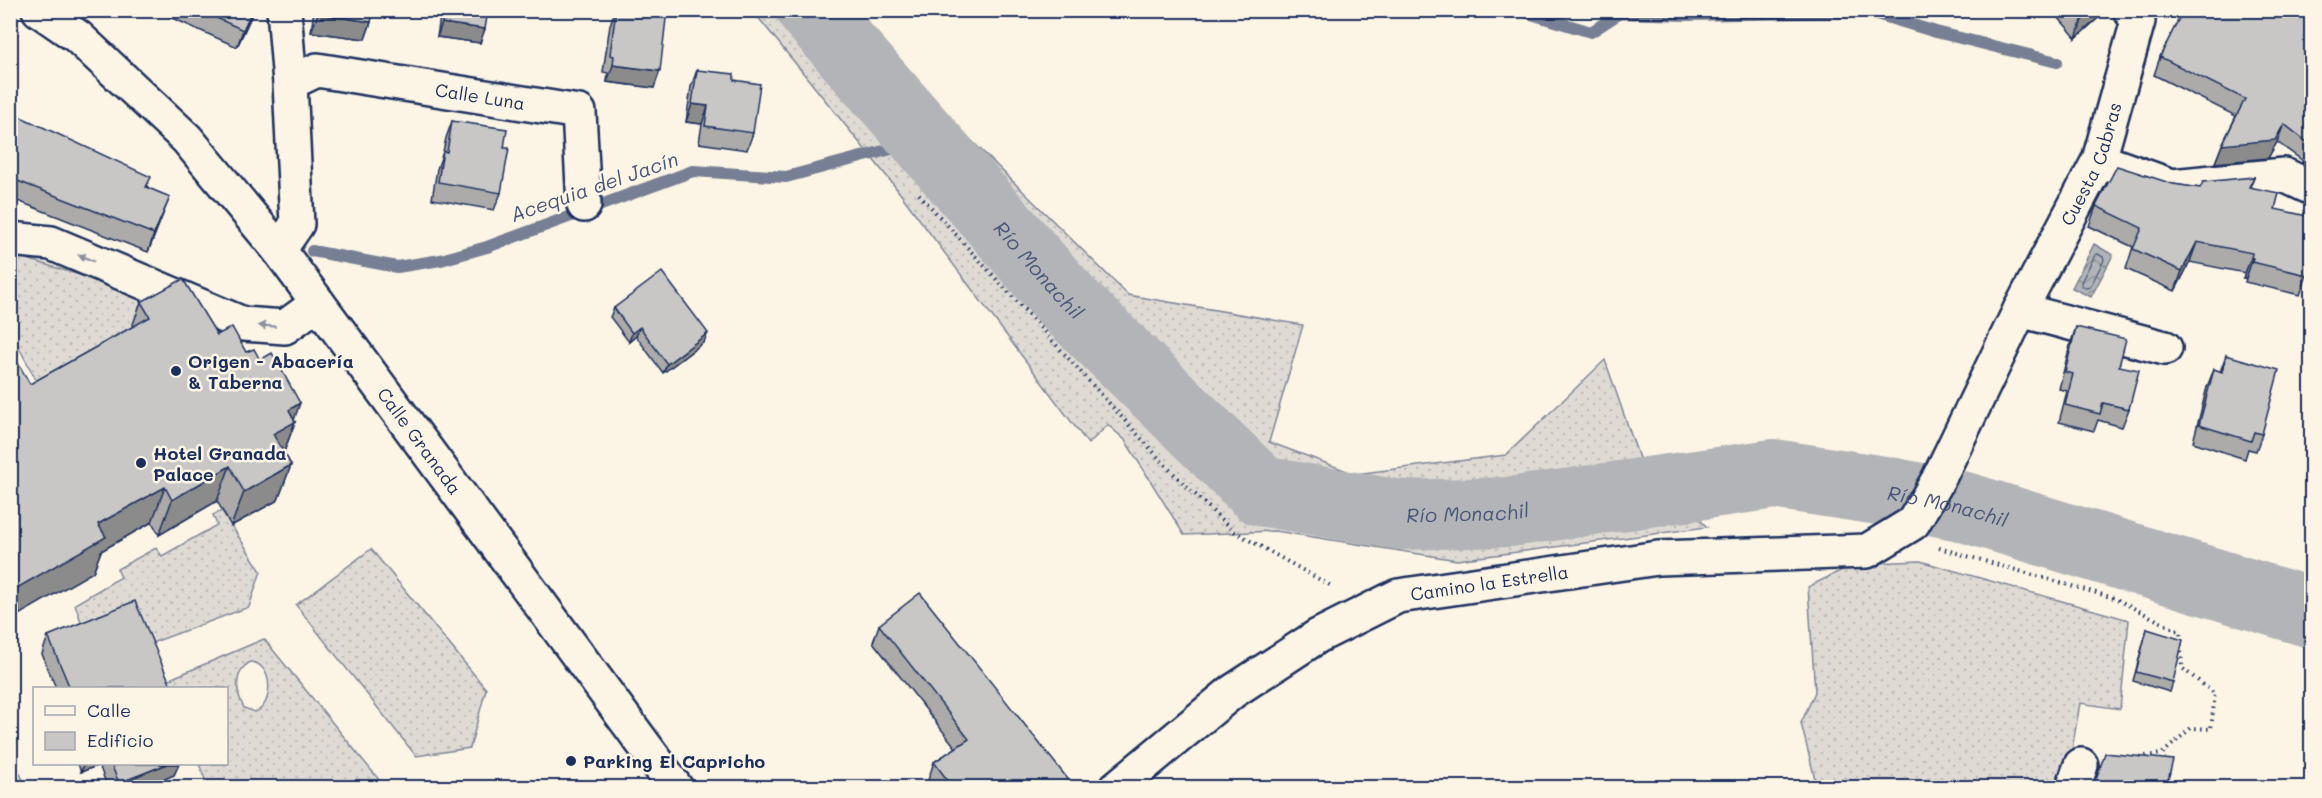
<svg xmlns="http://www.w3.org/2000/svg" width="2322" height="798" font-family="Mali,sans-serif">
<defs>
<pattern id="grass-dots" width="8" height="8" patternUnits="userSpaceOnUse" patternTransform="scale(1.5)"><rect width="8" height="8" fill="#dfdbd4"/><path d="M2 2h.1M6 6h.1" fill="none" stroke="#bfbcb8" stroke-width="1.8" stroke-linecap="round"/></pattern>
<pattern id="park-crowns" width="20" height="18" patternUnits="userSpaceOnUse" patternTransform="scale(1.5)"><rect width="20" height="18" fill="#dfdbd4"/><path d="M2 6a3 3 0 1 1 6 0M12 15a3 3 0 1 1 6 0" fill="none" stroke="#bfbcb8"/></pattern>
<pattern id="water-waves" width="16" height="10" patternUnits="userSpaceOnUse" patternTransform="scale(1.5)"><rect width="16" height="10" fill="#b2b4b8"/><path d="M0 5q4-4 8 0t8 0" fill="none" stroke="#909399"/></pattern>
</defs>
<rect width="100%" height="100%" fill="#fcf5e5"/>
<filter id="ink" filterUnits="userSpaceOnUse"><feTurbulence type="fractalNoise" baseFrequency=".0167" numOctaves="2"/><feDisplacementMap in="SourceGraphic" scale="12" xChannelSelector="R" yChannelSelector="G"/><feConvolveMatrix kernelMatrix="1 2 1 2 8 2 1 2 1" color-interpolation-filters="sRGB"/></filter>
<g filter="url(#ink)">
<g fill="url(#grass-dots)" stroke="#7d8599" stroke-width="1.5" fill-rule="evenodd">
<path d="M753 11H853L900 70 1128 295 1303 325 1269 442 1355 474 1506 455 1605 360 1639 458 1707 527 1457 560 1275 531 1184 535 1125 440 1108 425 1088 444 893 184Z"/>
<path d="M11 254 184 307 39 386 11 332Z"/>
<path d="M222 511 261 571 249 607 141 647 86 636 75 604 121 577 117 569 156 548 162 556 217 525 213 515Z"/>
<path d="M371 549 486 689 470 748 416 756 296 605Z"/>
<path d="M1920 561 2129 620 2120 709 2080 703 2066 784 2056 787H1817L1801 723 1815 692 1808 587 1854 564Z"/>
<path d="M264 639 385 787H208L199 764H226V688H166L163 682ZM250 662C273 662 275 705 255 712L244 708C236 693 233 672 250 662Z"/>
</g>
<path fill="url(#park-crowns)" stroke="#7d8599" stroke-width="1.5" d="M11 753 26 787H11Z"/>
<path fill="url(#water-waves)" stroke="#767f94" stroke-width="1.5" d="M2094 244 2113 255 2091 297 2072 288Z"/>
<g fill="none" stroke-linecap="round" stroke-linejoin="round">
<path stroke="#576482" stroke-width="1.5" d="M2098 254 2103 257 2104 260 2090 287 2086 288 2081 285V282L2095 255Z"/>
<g stroke="#767f94" stroke-width="12">
<path d="M1518 10 1591 32 1620 13 1686 15 1870 12 1936 32 2057 62"/>
<path d="M312 251 397 267 441 260 487 247 693 171 786 177 925 140"/>
</g>
<path stroke="#b2b4b8" stroke-width="70" id="s1" d="M812 10 1067 302 1261 491 1400 515 1509 512 1774 474 1885 491 1961 506 2312 613"/>
<defs>
<g id="minor">
<path d="M284 10 290 83"/>
<path d="M2099 160 2172 186 2284 175 2312 188"/>
<path d="M10 239 51 243 243 324 285 327 318 303"/>
<path id="s2" d="M279 250 297 224 290 83 317 70 579 112 584 205"/>
<path d="M2020 310 2165 348"/>
<path id="s3" d="M1116 788 1232 692 1318 636 1398 596 1658 558 1867 551 1913 523 1938 480 2020 310 2099 160 2138 21 2130 10"/>
<path d="M2073 788 2081 765"/>
</g>
<g id="tertiary">
<path id="s4" d="M39 10 78 37 187 139 279 250 676 788"/>
</g>
</defs>
<use href="#minor" stroke="#1b2f5e" stroke-width="38"/>
<use href="#tertiary" stroke="#1b2f5e" stroke-width="38"/>
<g stroke="#1b2f5e" stroke-width="4" stroke-dasharray="1.5 4.5" stroke-linecap="butt">
<path d="M919 194 1168 468 1233 531 1333 587"/>
<path d="M1939 548 2114 598 2180 632 2182 668 2215 694 2211 729 2191 728 2162 754 2137 757"/>
</g>
<use href="#minor" stroke="#fcf5e5" stroke-width="33"/>
<use href="#tertiary" stroke="#fcf5e5" stroke-width="33"/>
</g>
<g fill="#acabaa" stroke="#1b2f5e" stroke-width="1.5">
<path d="M170 10H254L237 47 168 16Z"/>
<path d="M314 10H373L371 22 365 39 311 32Z"/>
<path d="M441 10H488L480 43 437 37Z"/>
<path d="M615 10H667L654 88 607 82 608 73 603 72 610 25Z"/>
<path d="M2052 10H2107L2076 38Z"/>
<path d="M2174 10H2312V167L2302 162 2303 161 2277 142 2268 158 2215 163 2222 145 2236 116 2154 75 2160 57 2180 17Z"/>
<path d="M697 70 734 80 753 133 747 150 699 143 702 124 686 122 691 87Z"/>
<path d="M10 112 148 187 163 214 148 252 10 198Z"/>
<path d="M452 121 504 148 501 193 494 210 432 199 437 169 443 152 446 138Z"/>
<path d="M2254 177 2250 187 2309 239 2307 275 2300 295 2245 282 2246 278H2243L2245 273 2190 262 2175 291 2126 269 2133 247 2089 226 2096 206 2173 184 2200 188Z"/>
<path d="M141 302 217 335 246 352 295 422 284 452 291 465 278 500 231 526 217 501 159 535 152 522 101 551 93 572 30 384 132 327Z"/>
<path d="M614 308 704 342 663 373 636 336 629 342 610 317Z"/>
<path d="M2076 327 2119 366 2129 409 2122 427 2098 420 2094 431 2059 422 2067 391 2059 389 2070 345Z"/>
<path d="M2226 355 2262 434 2256 451 2248 449 2245 459 2193 442 2207 387 2214 369 2220 372Z"/>
<path d="M879 625 1075 788H934L928 780 934 762 956 748 873 642Z"/>
<path d="M2147 629 2173 682 2170 692 2133 681Z"/>
<path d="M48 636 172 688H56L42 654Z"/>
<path d="M78 764H179L174 775 144 788H108L99 765 81 772Z"/>
</g>
<g fill="#8c8b8b" stroke="#1b2f5e" stroke-width="1.5">
<path d="M252 10H254L237 47 243 30Z"/>
<path d="M2093 10H2107L2076 38 2082 20Z"/>
<path d="M318 14 371 22 365 39 311 32Z"/>
<path d="M442 23 485 29 480 43 437 37Z"/>
<path d="M613 65 660 71 654 88 607 82Z"/>
<path d="M692 104 708 106 702 124 686 122Z"/>
<path d="M2284 124 2277 142 2268 158 2215 163 2222 145Z"/>
<path d="M170 197 163 214 148 252 154 234Z"/>
<path d="M2197 242 2190 262 2175 291 2182 271Z"/>
<path d="M2251 258H2253L2246 278H2243Z"/>
<path d="M640 327 636 336 629 342 632 333Z"/>
<path d="M708 333 704 342 663 373 667 364Z"/>
<path d="M300 403 293 423 295 422 282 457 273 434 289 410Z"/>
<path d="M291 465 278 500 231 526 244 492Z"/>
<path d="M230 466 217 501 159 535 172 500Z"/>
<path d="M165 487 152 522 101 551 93 572 10 620V592L98 524Z"/>
<path d="M84 764H100L99 765 81 772Z"/>
<path d="M167 764H179L174 775 144 788H117L119 783Z"/>
</g>
<g fill="#c8c7c6" stroke="#1b2f5e" stroke-width="1.5">
<path d="M199 10H252L243 30Z"/>
<path d="M318 10H373L371 22 318 14Z"/>
<path d="M444 10H488L485 29 442 23Z"/>
<path d="M616 10H667L660 71 613 65 614 56 610 55Z"/>
<path d="M2074 10H2093L2082 20Z"/>
<path d="M2183 10H2312V146L2284 124 2275 140 2222 145 2245 99 2160 57Z"/>
<path d="M697 70 734 74V80L760 84 753 133 705 126 708 106 692 104Z"/>
<path d="M10 112 151 177 146 187 170 197 154 234 10 178Z"/>
<path d="M452 121 507 129 504 148H509L501 193 438 182 443 151 447 152Z"/>
<path d="M2117 166 2173 184 2200 188 2203 182 2254 177 2249 187 2279 193 2275 209 2312 217V229L2309 239H2312V258L2307 275 2252 262 2253 258H2251L2252 253 2197 242 2182 271 2133 249 2142 228 2096 206Z"/>
<path d="M662 272 708 333 667 364 640 327 632 333 614 308Z"/>
<path d="M183 279 217 335 232 327 246 352 254 349 260 360 272 353 300 403 289 410 295 422 273 434 291 465 244 492 230 466 172 500 165 487 98 524 106 537 10 592V349L30 384 150 317 141 302Z"/>
<path d="M2076 327 2126 339 2119 366 2139 370 2129 409 2103 403 2100 414 2065 405 2073 374 2065 372Z"/>
<path d="M2226 355 2279 370 2262 434 2254 432 2251 441 2199 425 2214 369 2222 372Z"/>
<path d="M920 593 1075 788H1036L1033 783 1027 788H953L934 762 969 739 879 625Z"/>
<path d="M135 601 172 688H70L48 636Z"/>
<path d="M2147 629 2183 640 2173 682 2136 672Z"/>
<path d="M2105 753 2173 760 2166 788H2088L2097 777Z"/>
<path d="M111 764H167L119 783Z"/>
</g>
<defs><path id="oneway-solid" d="M-6-.8H1V-3.2L6.5 0L1 3.2V.8H-6Z" transform="scale(1.5)"/></defs>
<g fill="#8c92a2">
<use href="#oneway-solid" transform="translate(86 258) rotate(-157)"/>
<use href="#oneway-solid" transform="translate(267 326) rotate(-176)"/>
</g>
</g>
<g fill="#1b2f5e" stroke="#fcf5e5" stroke-width="2">
<circle cx="176" cy="371" r="6"/>
<circle cx="141" cy="463" r="6"/>
<circle cx="571" cy="761" r="6"/>
</g>
<g text-anchor="middle" dominant-baseline="central" stroke-width="5" stroke-linejoin="round" paint-order="stroke">
<g font-size="18" fill="#1b2f5e" stroke="#fcf5e5">
<text stroke="none"><textPath href="#s2" startOffset="368">Calle Luna</textPath></text>
<text stroke="none"><textPath href="#s3" startOffset="1270">Cuesta Cabras</textPath></text>
<text stroke="none"><textPath href="#s4" startOffset="578">Calle Granada</textPath></text>
<text stroke="none"><textPath href="#s3" startOffset="435">Camino la Estrella</textPath></text>
</g>
<g font-size="18" font-weight="bold" fill="#1b2f5e" stroke="#fcf5e5" text-anchor="start">
<text x="188" y="361">Origen - Abacería<tspan x="188" dy="21">&amp; Taberna</tspan></text>
<text x="153" y="453">Hotel Granada<tspan x="153" dy="21">Palace</tspan></text>
<text x="583" y="761">Parking El Capricho</text>
</g>
<g font-size="20" font-style="italic" fill="#485779" stroke="#fcf5e5">
<text transform="translate(594 186) rotate(-19)">Acequia del Jacín</text>
<text stroke="none"><textPath href="#s1" startOffset="345">Río Monachil</textPath></text>
<text stroke="none"><textPath href="#s1" startOffset="1353">Río Monachil</textPath></text>
<text stroke="none"><textPath href="#s1" startOffset="867">Río Monachil</textPath></text>
</g>
</g>
<rect width="2322" height="798" fill="none" stroke="#fcf5e5" stroke-width="36"/>
<rect x="18" y="18" width="2286" height="762" fill="none" stroke="#1b2f5e" stroke-width="2" filter="url(#ink)"/>
<rect x="33" y="687" width="195" height="78" fill="#fcf5e5" stroke="#a2a6af" stroke-width="1.5"/>
<rect x="45" y="706" width="30" height="9" fill="#fcf5e5" stroke="#a2a6af" stroke-width="1.5"/>
<text x="87" y="717" font-size="18" fill="#1b2f5e">Calle</text>
<rect x="45" y="732" width="30" height="18" fill="#c8c7c6" stroke="#a2a6af" stroke-width="1.5"/>
<text x="87" y="747" font-size="18" fill="#1b2f5e">Edificio</text>
</svg>
